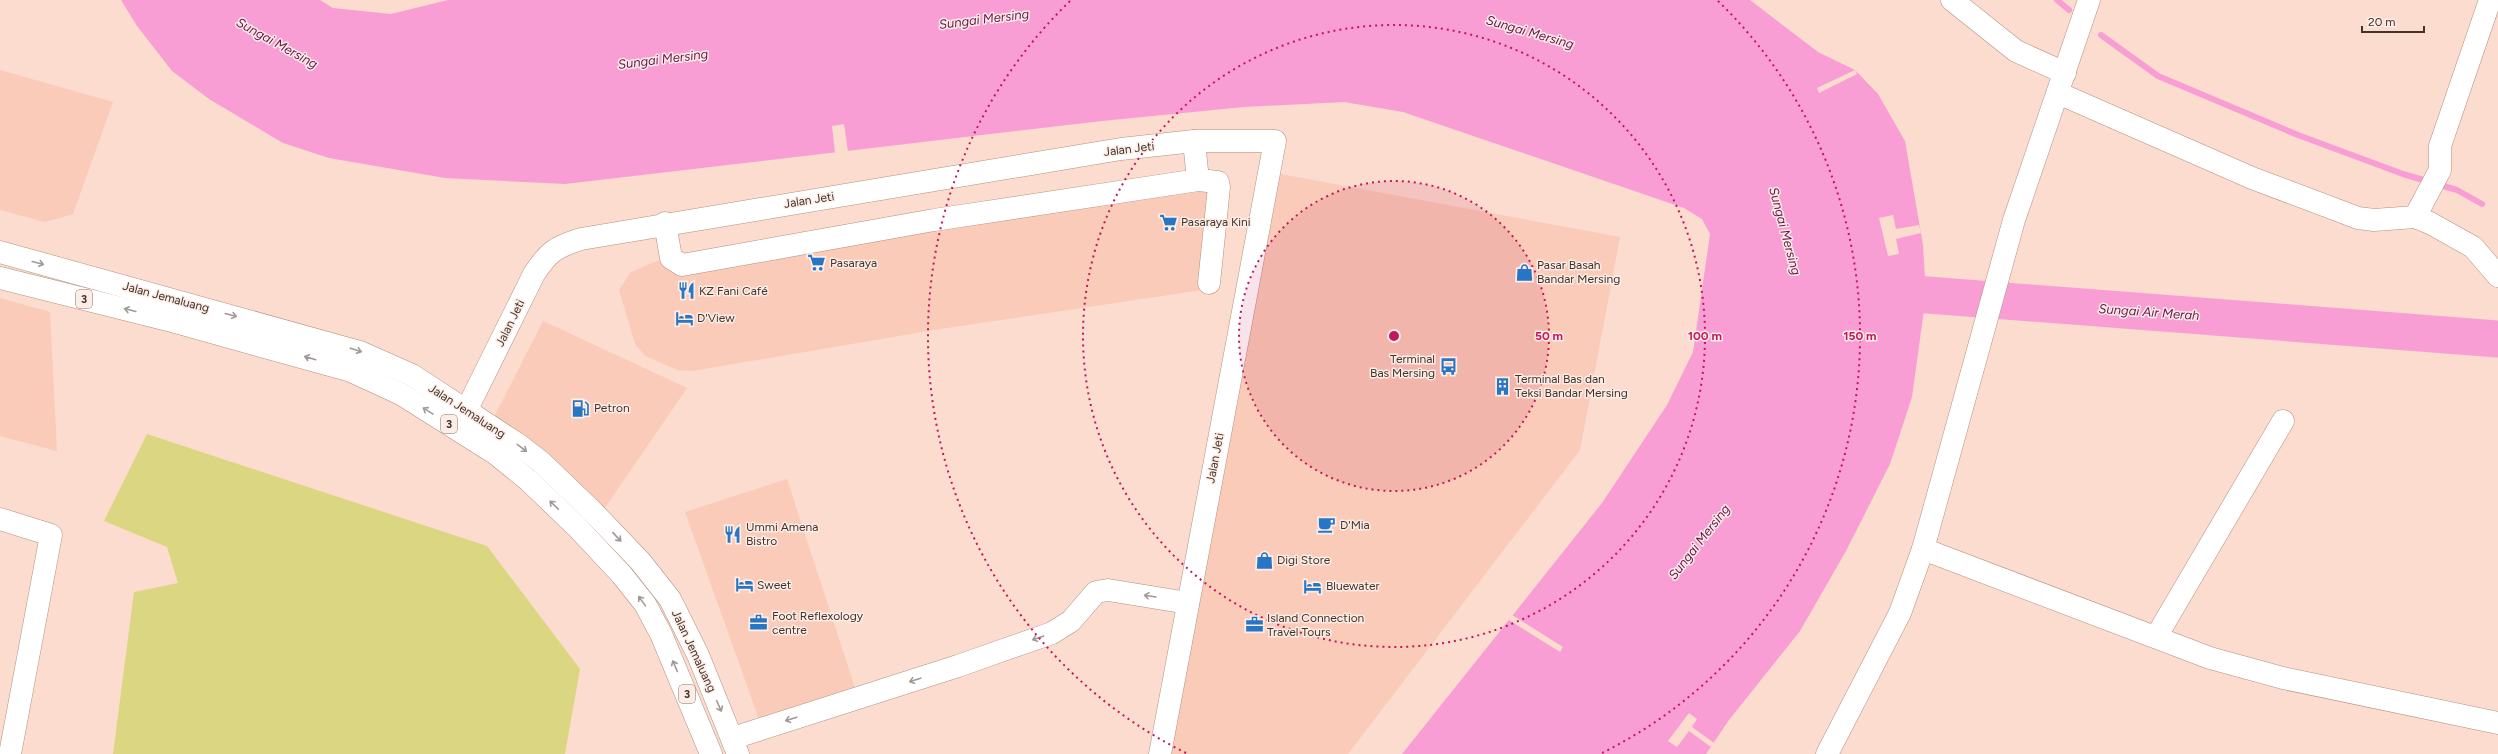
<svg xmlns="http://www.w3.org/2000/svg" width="2498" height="754" font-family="Figtree,sans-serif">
<rect width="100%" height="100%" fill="#fbdccf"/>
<g fill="#f9cbb8">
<path d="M0 70 113 102 73 214 45 222 0 210Z"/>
<path d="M1207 173 1216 288 934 330 692 371 677 370 645 356 635 344 619 290 631 272 662 259Z"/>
<path d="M1275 173 1620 237 1580 450 1348 754H1169Z"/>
<path d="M0 298 50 312 57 451 0 436Z"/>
<path d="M543 321 687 388 602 512 492 421Z"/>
<path d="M787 479 856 691 760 722 685 512Z"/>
</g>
<path fill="#dbd681" d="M147 434 487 546 580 669 565 754H113L134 592 178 583 167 547 104 521Z"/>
<path fill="#f99dd5" d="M121 0H320L333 8 391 14 448 0H1750L1818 52 1855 70 1878 94 1905 141 1923 245 1926 295 1912 397 1890 464 1846 551 1800 631 1729 720 1706 754H1402L1602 503 1667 405 1693 352 1710 234 1702 219 1684 208 1403 112 1344 102 1244 107 1102 121 565 184 445 178 329 158 283 143 209 99 172 71 137 26Z"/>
<g fill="#fbdccf">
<path d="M1855 70 1857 74 1819 93 1817 88Z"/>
<path d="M844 124 848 152 835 153 832 126Z"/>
<path d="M1893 215 1896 229 1919 225 1921 233 1896 239 1899 254 1888 256 1879 218Z"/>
<path d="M1512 615 1563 647 1560 652 1509 620Z"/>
<path d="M1689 713 1697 719 1692 727 1714 743 1711 747 1689 731 1677 747 1668 741Z"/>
</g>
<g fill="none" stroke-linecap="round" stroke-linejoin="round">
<g stroke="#f99dd5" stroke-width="6">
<path d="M2057 0 2069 10"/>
<path d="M2101 35 2158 76 2298 135 2403 174 2457 190 2482 204"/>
</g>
<path stroke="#f99dd5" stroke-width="37" d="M1876 291 2498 339"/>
<defs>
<g id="minor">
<path d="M1952 0 2016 51 2065 73"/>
<path d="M2058 93 2252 178 2358 218 2374 220 2415 217 2430 223 2473 247 2498 276"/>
<path d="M1198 180 1218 182 1219 187 1209 283"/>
<path d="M2415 217 2440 170V146L2490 0"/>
<path d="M665 223 671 258 682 265 934 220 1198 180 1194 141"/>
<path d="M466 411 534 274C549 251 556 247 581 239L1121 149 1194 141H1275L1160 754"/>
<path d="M0 519 51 535 10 754"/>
<path d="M1923 549 2210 658 2283 678 2498 723"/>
<path d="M2156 637 2283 421"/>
<path d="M733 738 958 666 1052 633 1071 621 1096 592 1108 590 1188 603"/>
<path d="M1827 754 1900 613 1923 549 2014 220 2089 0"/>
</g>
<g id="trunk">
<path d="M0 252 360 352 412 375 519 445 541 462 593 512 640 561 670 599 698 655 738 754"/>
<path d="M0 278 168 320 351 371 401 394 496 454 528 480 577 527 622 575 645 604 661 634 711 754"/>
</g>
</defs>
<use href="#minor" stroke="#b39080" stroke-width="23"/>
<use href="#trunk" stroke="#b39080" stroke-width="23"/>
<use href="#minor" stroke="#fff" stroke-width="22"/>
<use href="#trunk" stroke="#fff" stroke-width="22"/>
</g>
<defs><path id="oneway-shaft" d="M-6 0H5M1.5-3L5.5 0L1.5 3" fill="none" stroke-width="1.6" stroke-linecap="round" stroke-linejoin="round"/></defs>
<g stroke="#a09996">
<use href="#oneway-shaft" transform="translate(38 263) rotate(15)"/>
<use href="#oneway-shaft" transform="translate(130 310) rotate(-166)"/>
<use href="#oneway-shaft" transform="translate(231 315) rotate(15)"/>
<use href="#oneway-shaft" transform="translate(356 350) rotate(18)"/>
<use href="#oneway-shaft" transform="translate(310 358) rotate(-164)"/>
<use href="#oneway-shaft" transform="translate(428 411) rotate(-148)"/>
<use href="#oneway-shaft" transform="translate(522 448) rotate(37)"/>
<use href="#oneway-shaft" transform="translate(554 505) rotate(-136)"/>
<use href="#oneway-shaft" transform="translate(617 537) rotate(47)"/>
<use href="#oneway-shaft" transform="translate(1150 596) rotate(-171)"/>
<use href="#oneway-shaft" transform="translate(642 601) rotate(-126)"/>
<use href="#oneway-shaft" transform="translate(1038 638) rotate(161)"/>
<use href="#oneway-shaft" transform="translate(675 666) rotate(-113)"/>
<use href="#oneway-shaft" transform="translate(915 680) rotate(162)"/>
<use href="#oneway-shaft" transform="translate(719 706) rotate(66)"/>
<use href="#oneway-shaft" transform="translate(791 719) rotate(162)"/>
</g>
<circle cx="1394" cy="336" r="155" fill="#c2185b" fill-opacity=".12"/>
<g fill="none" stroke="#c2185b" stroke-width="2" stroke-dasharray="2 4">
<circle cx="1394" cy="336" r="155"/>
<circle cx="1394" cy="336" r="311"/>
<path d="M1186 753A466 466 0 0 1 1070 1M1718 1A466 466 0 0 1 1602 753"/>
</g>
<defs>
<symbol id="supermarket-bare" viewBox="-9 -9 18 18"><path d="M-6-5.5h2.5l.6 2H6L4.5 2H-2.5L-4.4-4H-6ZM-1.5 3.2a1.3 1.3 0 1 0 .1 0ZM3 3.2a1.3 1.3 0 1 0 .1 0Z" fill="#2776c5" stroke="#fdede6" stroke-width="2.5" paint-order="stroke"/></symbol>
<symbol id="shop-bare" viewBox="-9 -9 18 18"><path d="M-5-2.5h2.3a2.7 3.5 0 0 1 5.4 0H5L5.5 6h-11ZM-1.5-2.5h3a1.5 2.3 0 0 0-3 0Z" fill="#2776c5" stroke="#fdede6" stroke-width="2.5" paint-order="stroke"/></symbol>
<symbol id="restaurant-bare" viewBox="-9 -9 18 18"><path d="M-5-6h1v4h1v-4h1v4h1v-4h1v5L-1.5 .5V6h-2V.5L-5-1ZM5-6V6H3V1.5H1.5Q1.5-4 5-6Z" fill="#2776c5" stroke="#fdede6" stroke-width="2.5" paint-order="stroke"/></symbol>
<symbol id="hotel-bare" viewBox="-9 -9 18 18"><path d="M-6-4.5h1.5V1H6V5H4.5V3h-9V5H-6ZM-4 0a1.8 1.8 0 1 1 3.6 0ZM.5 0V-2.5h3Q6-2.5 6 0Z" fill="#2776c5" stroke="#fdede6" stroke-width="2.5" paint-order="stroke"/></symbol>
<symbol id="bus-bare" viewBox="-9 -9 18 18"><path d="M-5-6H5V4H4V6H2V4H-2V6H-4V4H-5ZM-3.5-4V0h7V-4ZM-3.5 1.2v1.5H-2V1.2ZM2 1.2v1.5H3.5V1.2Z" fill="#2776c5" stroke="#fdede6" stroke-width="2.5" paint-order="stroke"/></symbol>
<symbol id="building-bare" viewBox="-9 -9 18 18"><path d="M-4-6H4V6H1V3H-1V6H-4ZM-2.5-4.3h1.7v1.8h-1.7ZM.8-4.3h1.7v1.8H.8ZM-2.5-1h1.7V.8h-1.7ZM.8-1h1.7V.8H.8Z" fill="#2776c5" stroke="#fdede6" stroke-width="2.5" paint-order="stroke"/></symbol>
<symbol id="fuel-bare" viewBox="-9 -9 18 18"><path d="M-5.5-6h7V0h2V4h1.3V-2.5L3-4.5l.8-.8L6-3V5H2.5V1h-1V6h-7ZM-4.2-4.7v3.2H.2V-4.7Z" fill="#2776c5" stroke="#fdede6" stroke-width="2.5" paint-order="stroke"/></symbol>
<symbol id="cafe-bare" viewBox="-9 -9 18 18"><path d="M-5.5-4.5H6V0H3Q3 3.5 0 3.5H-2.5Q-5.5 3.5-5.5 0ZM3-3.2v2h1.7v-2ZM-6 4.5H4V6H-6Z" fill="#2776c5" stroke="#fdede6" stroke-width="2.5" paint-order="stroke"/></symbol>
<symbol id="office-bare" viewBox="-9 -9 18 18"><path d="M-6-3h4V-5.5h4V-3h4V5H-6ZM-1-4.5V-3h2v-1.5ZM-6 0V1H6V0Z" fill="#2776c5" stroke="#fdede6" stroke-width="2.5" paint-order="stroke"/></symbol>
</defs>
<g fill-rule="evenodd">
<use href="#supermarket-bare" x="1156" y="210" width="25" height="25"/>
<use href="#supermarket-bare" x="804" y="250" width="25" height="25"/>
<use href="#shop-bare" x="1512" y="260" width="25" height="25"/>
<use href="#restaurant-bare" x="674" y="278" width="25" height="25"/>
<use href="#hotel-bare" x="672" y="306" width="25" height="25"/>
<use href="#bus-bare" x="1436" y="354" width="25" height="25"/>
<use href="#building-bare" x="1490" y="374" width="25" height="25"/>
<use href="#fuel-bare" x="568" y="396" width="25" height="25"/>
<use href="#cafe-bare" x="1314" y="512" width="25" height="25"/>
<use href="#restaurant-bare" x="720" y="522" width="25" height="25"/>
<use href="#shop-bare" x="1252" y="548" width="25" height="25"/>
<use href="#hotel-bare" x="732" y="572" width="25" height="25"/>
<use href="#hotel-bare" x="1300" y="574" width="25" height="25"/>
<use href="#office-bare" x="746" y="610" width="25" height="25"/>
<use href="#office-bare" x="1242" y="612" width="25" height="25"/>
</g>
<g text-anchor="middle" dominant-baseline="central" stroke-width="3" stroke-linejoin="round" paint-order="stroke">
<g fill="#fdede6" stroke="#796b64" stroke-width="1">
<rect x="76" y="290" width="16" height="18" rx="3"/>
<rect x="441" y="415" width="16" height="18" rx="3"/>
<rect x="679" y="685" width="16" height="18" rx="3"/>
</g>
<g font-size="11" font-weight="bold" fill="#41332c">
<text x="84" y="299">3</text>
<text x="449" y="424">3</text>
<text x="687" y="694">3</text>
</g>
<g font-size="12" fill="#41332c" stroke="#fdede6">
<text transform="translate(1129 149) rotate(-7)">Jalan Jeti</text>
<text transform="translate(809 200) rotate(-9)">Jalan Jeti</text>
<text transform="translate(166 297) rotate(15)">Jalan Jemaluang</text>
<text transform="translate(510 323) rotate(-64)">Jalan Jeti</text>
<text transform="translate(467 411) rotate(33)">Jalan Jemaluang</text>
<text transform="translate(1215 458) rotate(-79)">Jalan Jeti</text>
<text transform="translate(694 651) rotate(65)">Jalan Jemaluang</text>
</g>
<g font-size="12" fill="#41332c" stroke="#fdede6" text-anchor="start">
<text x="1181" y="222">Pasaraya Kini</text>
<text x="830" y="263">Pasaraya</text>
<text x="1537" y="265">Pasar Basah<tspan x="1537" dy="14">Bandar Mersing</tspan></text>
<text x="699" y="291">KZ Fani Café</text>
<text x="697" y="318">D'View</text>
<text x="1435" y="359" text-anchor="end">Terminal<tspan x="1435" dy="14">Bas Mersing</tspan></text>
<text x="1515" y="379">Terminal Bas dan<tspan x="1515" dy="14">Teksi Bandar Mersing</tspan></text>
<text x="594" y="408">Petron</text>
<text x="1340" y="525">D'Mia</text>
<text x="746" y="527">Ummi Amena<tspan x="746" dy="14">Bistro</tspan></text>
<text x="1277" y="560">Digi Store</text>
<text x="757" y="585">Sweet</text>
<text x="1326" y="586">Bluewater</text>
<text x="772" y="616">Foot Reflexology<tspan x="772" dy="14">centre</tspan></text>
<text x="1267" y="618">Island Connection<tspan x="1267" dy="14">Travel Tours</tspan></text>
</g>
<g font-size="13" font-style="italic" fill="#64144b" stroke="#fdede6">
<text transform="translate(984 19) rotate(-7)">Sungai Mersing</text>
<text transform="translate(1530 32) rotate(16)">Sungai Mersing</text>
<text transform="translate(277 43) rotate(29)">Sungai Mersing</text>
<text transform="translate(663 59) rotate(-7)">Sungai Mersing</text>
<text transform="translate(1785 231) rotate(75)">Sungai Mersing</text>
<text transform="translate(2149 312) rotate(4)">Sungai Air Merah</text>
<text transform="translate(1699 542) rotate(-52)">Sungai Mersing</text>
</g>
</g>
<circle cx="1394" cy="336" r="6" fill="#c2185b" stroke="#fdede6" stroke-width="2"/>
<g font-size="12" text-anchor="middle" font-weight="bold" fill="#c2185b" stroke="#fdede6" stroke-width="3" stroke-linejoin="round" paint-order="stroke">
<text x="1549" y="340">50 m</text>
<text x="1705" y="340">100 m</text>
<text x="1860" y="340">150 m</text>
</g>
<path d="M2362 26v6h62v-6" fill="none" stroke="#41332c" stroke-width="2"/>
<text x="2368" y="26" font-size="12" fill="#41332c" stroke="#fdede6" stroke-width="3" paint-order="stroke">20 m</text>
</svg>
